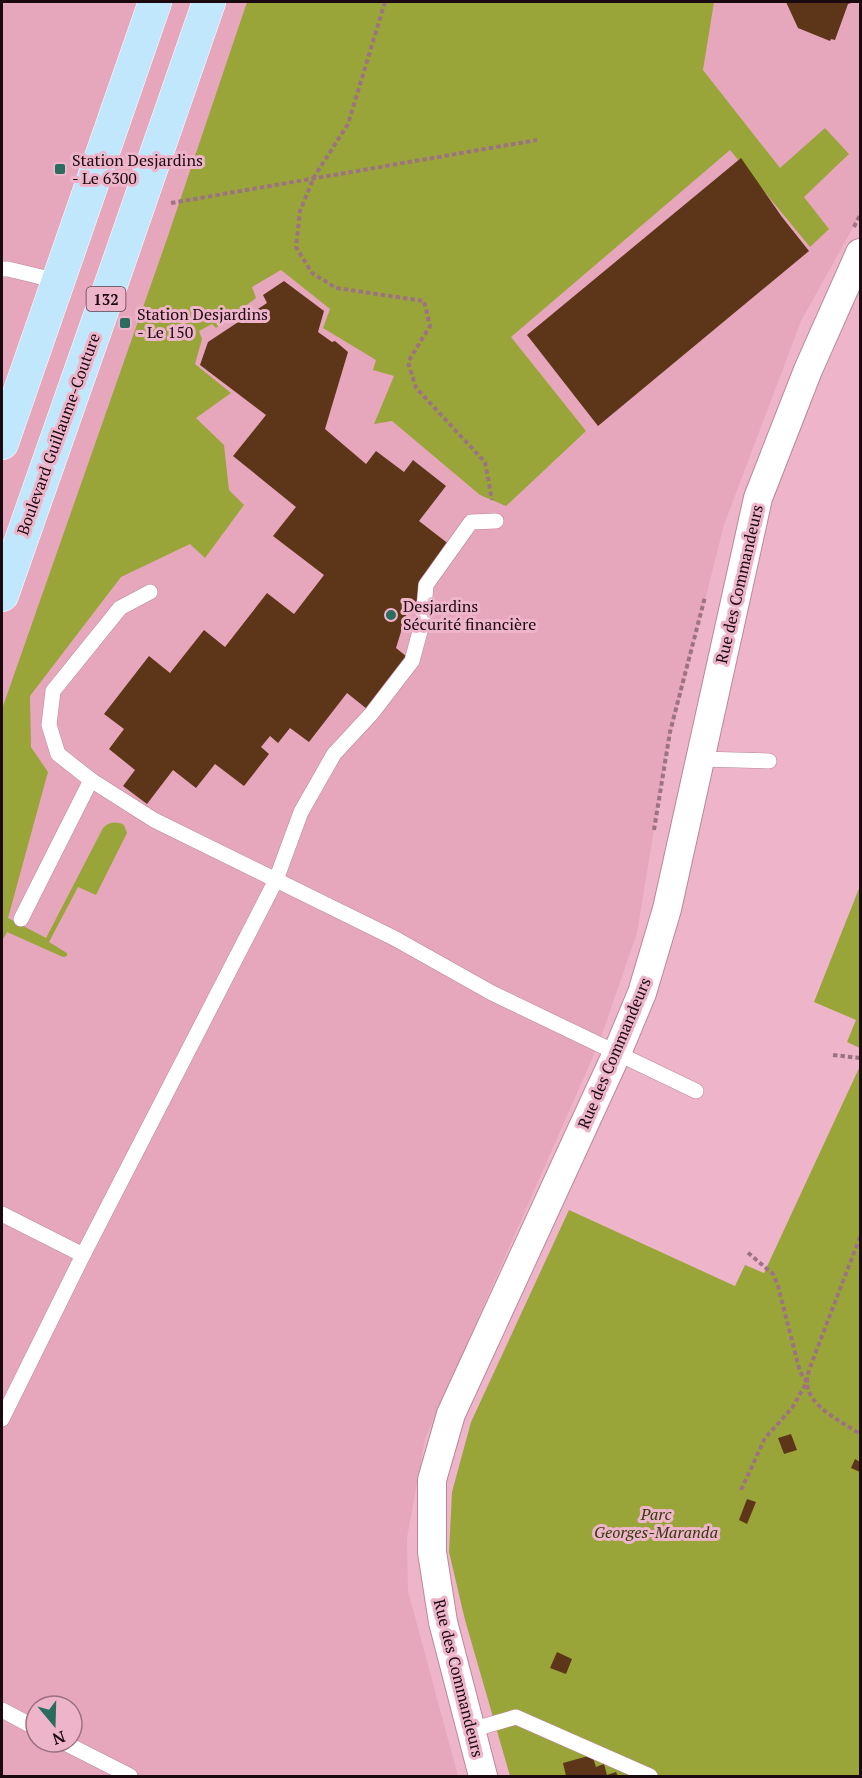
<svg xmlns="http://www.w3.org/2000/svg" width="862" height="1778" font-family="'PT Serif',serif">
<rect width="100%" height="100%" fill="#eeb5ca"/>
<path fill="#e6a7bd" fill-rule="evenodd" d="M2 2H860V215L801 321 724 525 667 751 637 933 599 1043 425 1439 407 1538 408 1591 458 1776H2ZM36 1706H72V1742H36Z"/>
<g fill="#9aa539">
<path d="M247 2H714L703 70 780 168 825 128 849 154 804 197 829 229 810 247 730 150 511 337 586 431 506 506 480 495 392 421 374 424 394 376 373 370 376 360 323 328 330 309 281 270 252 287 256 298 216 328 212 324 199 331 202 339 195 364 231 393 196 418 224 445 229 490 244 505 205 558 190 544 121 577 30 696 31 747 48 772 8 918 46 938 103 828C109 822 116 821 124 825L127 833 96 895 78 887 49 942 67 953V956L63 957 7 932 2 941V709L168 236Z"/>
<path d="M860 886V1048L847 1042 856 1020 814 1002Z"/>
<path d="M860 1066V1776H510L465 1620 449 1552 452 1492 471 1422 569 1210 735 1286 745 1265 764 1273Z"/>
</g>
<g fill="#5d3518">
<path d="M786 2H854L848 4 835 40 831 39 830 41 798 28Z"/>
<path d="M741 158 782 217 809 251 598 426 527 335Z"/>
<path d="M284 281 324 311 318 332 332 342 335 341 348 352 325 429 366 464 376 451 404 472 413 460 446 486 419 521 459 552 418 604 411 599 396 648 412 661 372 713 347 693 309 742 290 728 278 743 270 736 261 747 269 754 244 786 215 764 196 788 173 770 147 804 123 786 135 770 109 749 124 729 104 714 149 656 170 673 204 630 225 647 267 593 294 614 324 575 273 536 296 507 233 456 266 415 200 365 208 342 267 303 263 295Z"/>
<path d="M791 1434 797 1450 784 1454 778 1438Z"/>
<path d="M855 1459 860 1462V1472L851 1468Z"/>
<path d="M747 1499 756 1502 747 1524 739 1520Z"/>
<path d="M557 1652 572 1659 566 1674 550 1668Z"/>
<path d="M592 1755 596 1767 604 1764 607 1775 616 1772 618 1776H566L563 1763Z"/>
</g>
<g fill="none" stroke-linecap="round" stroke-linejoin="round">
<defs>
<g id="service">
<path d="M2 269H8L58 281"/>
<path d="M150 592 120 608 53 691 49 725 58 754 91 780 154 820 394 938 492 993 696 1091"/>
<path d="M700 759 769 761"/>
<path d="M21 919 91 780"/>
<path d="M2 1214 83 1255 276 880 301 812 334 754 372 713 412 661 423 620 426 585 471 522 496 521"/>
<path d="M2 1419 83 1255"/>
<path d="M2 1710 36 1728"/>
<path d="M471 1730 516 1717 650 1776"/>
<path d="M63 1742 130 1776"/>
</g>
<path id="minor" d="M483 1776 443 1622 432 1552V1480L451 1414 617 1053 642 993 667 909 758 498 808 370 860 253"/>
<g id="primary">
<path d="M2 443 155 2"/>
<path d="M2 595 107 296 209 2"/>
</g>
</defs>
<use href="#service" stroke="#bb869a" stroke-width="16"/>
<use href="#minor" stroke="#bb869a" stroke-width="30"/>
<use href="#primary" stroke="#fff" stroke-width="34"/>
<g stroke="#9d7383" stroke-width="4" stroke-dasharray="4.5 3" stroke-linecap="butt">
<path d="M385 2 348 124 314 177 300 211 296 247 312 273 336 288 424 301 430 326 408 362 416 388 485 462 492 500"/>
<path d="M171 203 537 140"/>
<path d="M854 227 860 215"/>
<path d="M654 830 670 732 705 597"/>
<path d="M833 1055 860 1058"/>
<path d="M860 1237 812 1362C810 1368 807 1375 807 1381 806 1406 843 1422 860 1434"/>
<path d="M741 1490 765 1438 792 1408 807 1382 800 1372 778 1286 773 1274 746 1251"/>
</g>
<use href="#service" stroke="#fff" stroke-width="15"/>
<use href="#minor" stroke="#fff" stroke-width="28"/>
<use href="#primary" stroke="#c1e7fd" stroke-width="33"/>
</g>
<g fill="#2a6c5d" stroke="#eeb5ca" stroke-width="2">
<rect x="54" y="163" width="12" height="12" rx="3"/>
<rect x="119" y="317" width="12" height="12" rx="3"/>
<circle cx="391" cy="615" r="6"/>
</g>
<g text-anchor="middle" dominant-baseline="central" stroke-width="6" stroke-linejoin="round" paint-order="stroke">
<rect fill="#eeb5ca" stroke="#5a3d48" stroke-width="1.5" x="86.5" y="287" width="39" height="24" rx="4.5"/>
<g font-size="15" font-weight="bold" fill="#1b0910">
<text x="106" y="299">132</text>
</g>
<g font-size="16" fill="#1b0910" stroke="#eeb5ca" text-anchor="start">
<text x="72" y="160">Station Desjardins<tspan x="72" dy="18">- Le 6300</tspan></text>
<text x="137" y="314">Station Desjardins<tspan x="137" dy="18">- Le 150</tspan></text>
<text x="403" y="606">Desjardins<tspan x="403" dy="18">Sécurité financière</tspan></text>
</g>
<g font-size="16" fill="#1b0910" stroke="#eeb5ca">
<text transform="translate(58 434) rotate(-70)">Boulevard Guillaume-Couture</text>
<text transform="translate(739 584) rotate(-77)">Rue des Commandeurs</text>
<text transform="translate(614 1053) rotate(-67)">Rue des Commandeurs</text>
<text transform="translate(459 1678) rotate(76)">Rue des Commandeurs</text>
</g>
<g font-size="16" font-style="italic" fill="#353a0a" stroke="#eeb5ca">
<text x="656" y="1514">Parc<tspan x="656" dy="18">Georges-Maranda</tspan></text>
</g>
</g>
<rect width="862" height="1778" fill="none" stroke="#1b0910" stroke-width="6"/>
<g transform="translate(54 1724) rotate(161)"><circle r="28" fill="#eeb5ca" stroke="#9a7080" stroke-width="1.5"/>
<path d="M0-4.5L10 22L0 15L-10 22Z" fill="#2a6c5d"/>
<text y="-9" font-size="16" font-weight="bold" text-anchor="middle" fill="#1b0910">N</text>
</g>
</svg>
